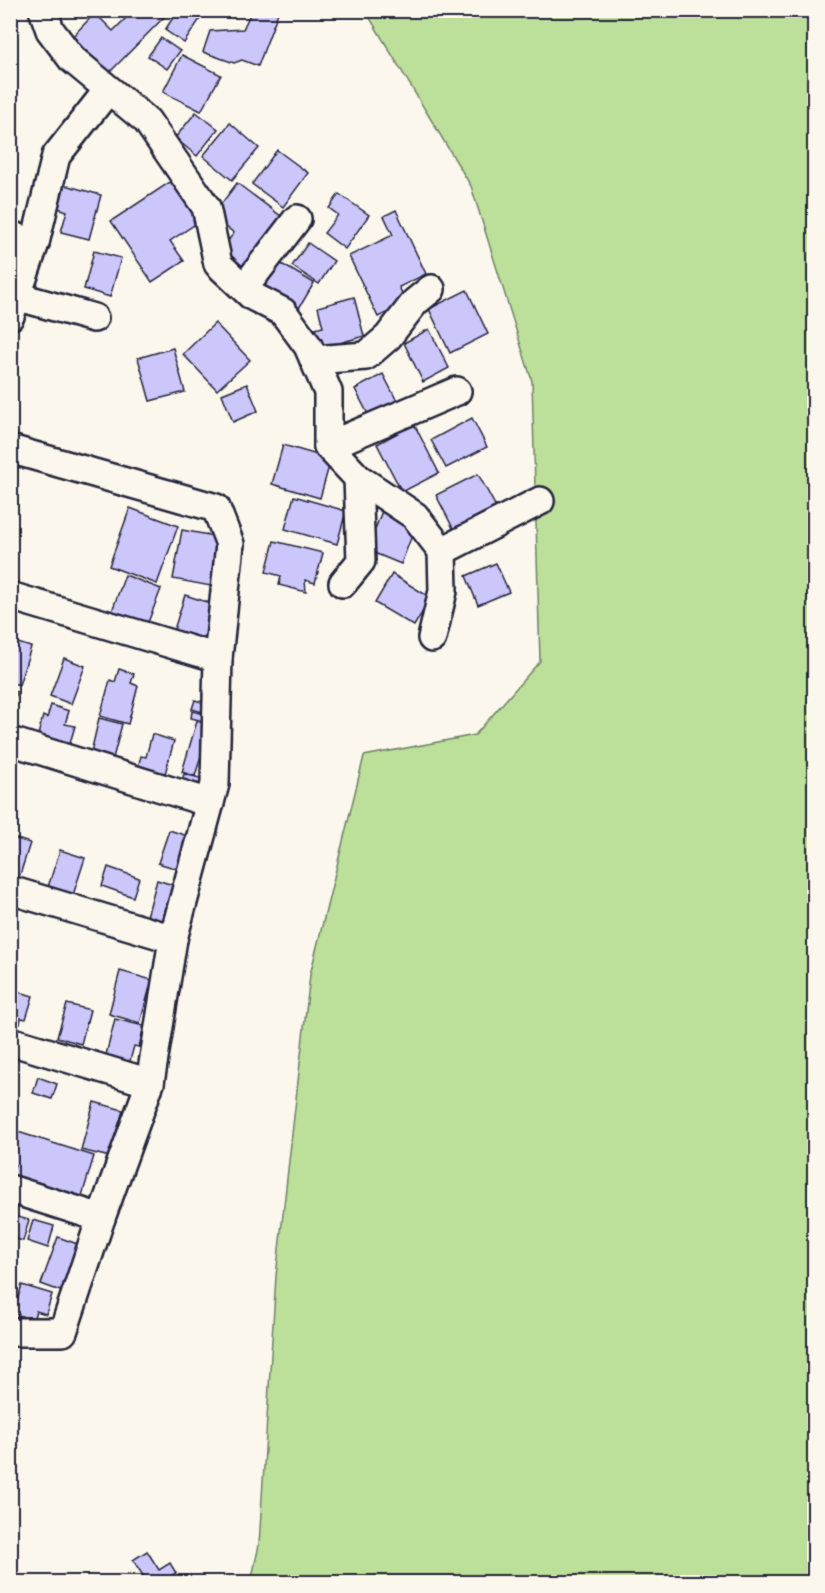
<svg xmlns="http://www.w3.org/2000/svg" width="825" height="1593" font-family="'Playpen Sans',sans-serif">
<rect width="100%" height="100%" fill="#fbf7ec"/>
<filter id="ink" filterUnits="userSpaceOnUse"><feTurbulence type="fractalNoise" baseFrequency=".0167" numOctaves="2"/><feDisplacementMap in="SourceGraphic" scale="12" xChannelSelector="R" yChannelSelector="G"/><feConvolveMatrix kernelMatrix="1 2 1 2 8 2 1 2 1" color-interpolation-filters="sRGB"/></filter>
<g filter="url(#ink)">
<path fill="#bcdf99" stroke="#6f806a" stroke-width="1.5" d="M369 11H808L814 19V1582H251L259 1545 276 1276 310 975 364 756 475 735 540 661 532 381 471 186 368 15Z"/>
<g fill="#ccc7fa" stroke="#22223b" stroke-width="1.5">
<path d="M134 10H171L109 73 72 37 95 13 113 31Z"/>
<path d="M178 10H193L202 16 184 43 165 30Z"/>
<path d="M252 10H279L258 66 242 60 234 63 203 52 210 31 243 29Z"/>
<path d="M161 38 180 51 167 69 148 56Z"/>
<path d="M182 55 221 75 201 111 163 92Z"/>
<path d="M196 112 218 129 197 156 175 138Z"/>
<path d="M230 123 259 148 232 180 203 156Z"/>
<path d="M277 150 308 173 283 207 252 184Z"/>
<path d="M173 180 200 221 170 241 184 261 152 282 111 221Z"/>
<path d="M237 183 282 217 245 268 221 250 234 233 212 216Z"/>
<path d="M61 184 101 195 89 239 61 232 67 211 55 207Z"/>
<path d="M339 194 369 215 345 249 324 233 338 215 329 208Z"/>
<path d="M396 210 426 274 399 287 407 303 378 317 349 256 393 235 384 216Z"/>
<path d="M308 243 334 261 319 284 292 266Z"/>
<path d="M94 251 121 258 110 297 84 289Z"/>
<path d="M278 262 314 283 295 315 259 293Z"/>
<path d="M467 290 488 334 450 353 429 309Z"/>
<path d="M354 297 364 336 312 351 307 331 323 327 318 307Z"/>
<path d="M215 323 250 360 217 390 183 354Z"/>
<path d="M429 329 449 368 423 382 404 343Z"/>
<path d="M173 348 185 392 150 401 138 358Z"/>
<path d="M383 374 400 407 372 422 355 389Z"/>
<path d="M247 384 258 411 233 422 222 394Z"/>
<path d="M472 418 487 447 446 468 431 440Z"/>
<path d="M414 424 439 473 402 492 377 444Z"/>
<path d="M283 445 331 459 320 498 272 484Z"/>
<path d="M478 474 496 507 454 530 436 495Z"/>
<path d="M294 496 346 511 337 544 285 529Z"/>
<path d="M130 508 178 526 157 584 109 566Z"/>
<path d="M382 511 416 525 401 564 367 550Z"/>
<path d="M182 530 225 538 216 587 173 579Z"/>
<path d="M274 541 323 553 315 583 305 580 306 592 279 585 281 576 266 572Z"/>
<path d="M496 563 509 592 478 605 466 576Z"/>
<path d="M392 574 431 598 414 626 375 603Z"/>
<path d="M125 575 161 589 147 625 112 611Z"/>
<path d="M185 595 222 607 209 648 172 636Z"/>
<path d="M11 641 31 647 19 685 10 682Z"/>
<path d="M64 658 85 666 71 704 50 696Z"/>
<path d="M119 669 134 674 131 683 138 686 128 724 100 716 110 680 115 682Z"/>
<path d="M10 690 17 692 10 713Z"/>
<path d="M195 700 212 705 209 714 192 709Z"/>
<path d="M51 705 69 711 65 724 75 726 68 750 38 745 41 736 38 735 43 716 47 718Z"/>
<path d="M192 711 208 715 207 722 191 718Z"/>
<path d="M99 718 122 724 112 762 90 757Z"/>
<path d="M197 721 210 725 195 776 182 772Z"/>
<path d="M152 734 174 741 163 781 136 774 141 756 146 757Z"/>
<path d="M184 774 204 779 199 795 179 790Z"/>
<path d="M169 830 197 839 187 872 158 863Z"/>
<path d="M10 837 30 843 19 878 10 876Z"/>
<path d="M60 850 85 858 73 895 48 887Z"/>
<path d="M108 867 139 878 133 897 102 886Z"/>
<path d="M157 880 183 888 171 927 146 920Z"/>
<path d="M120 971 152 980 140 1023 109 1014Z"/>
<path d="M10 989 33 996 26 1019 21 1018 20 1024 10 1021Z"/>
<path d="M67 1004 90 1010 81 1044 57 1037Z"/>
<path d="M115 1019 144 1026 139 1047 134 1046 128 1068 104 1063Z"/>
<path d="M38 1077 57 1084 52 1099 33 1093Z"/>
<path d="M94 1102 123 1110 110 1157 81 1150Z"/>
<path d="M18 1132 94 1156 79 1206 10 1177 15 1165 10 1163V1154Z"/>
<path d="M10 1215 29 1220 23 1241 10 1237Z"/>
<path d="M33 1220 54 1226 48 1248 27 1241Z"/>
<path d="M58 1237 83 1246 66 1293 41 1284Z"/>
<path d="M22 1285 52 1294 46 1314 36 1311 33 1320 13 1313Z"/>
<path d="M147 1551 159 1570 170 1563 176 1573 161 1582H147L133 1560Z"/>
</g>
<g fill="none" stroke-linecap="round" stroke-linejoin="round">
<defs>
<g id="minor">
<path d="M43 10 50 30 72 59 147 121 206 207 218 264 252 296 283 312 308 346 328 392V446L358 478 415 516 442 551 443 591 432 638"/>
<path d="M10 235 35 243"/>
<path d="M244 288 297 219"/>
<path d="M16 296 94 318"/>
<path d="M10 316 35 243 56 156 108 90"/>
<path d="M314 360 366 356 388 337 415 302 431 289"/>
<path d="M328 446 457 391"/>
<path d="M10 449 216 508 230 544 218 658 215 784 173 939 150 1083 101 1218 63 1332H10"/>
<path d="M442 551 540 501"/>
<path d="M343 583 361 561 358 478"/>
<path d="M10 596 218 658"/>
<path d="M10 741 210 803"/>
<path d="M10 890 173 939"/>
<path d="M10 1041 150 1083"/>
<path d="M10 1189 101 1218"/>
</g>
</defs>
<use href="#minor" stroke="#22223b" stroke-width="32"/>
<use href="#minor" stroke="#fbf7ec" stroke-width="27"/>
</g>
</g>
<rect width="825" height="1593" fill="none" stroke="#fbf7ec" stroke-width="36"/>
<rect x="18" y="18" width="789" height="1557" fill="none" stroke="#22223b" stroke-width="2" filter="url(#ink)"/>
</svg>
